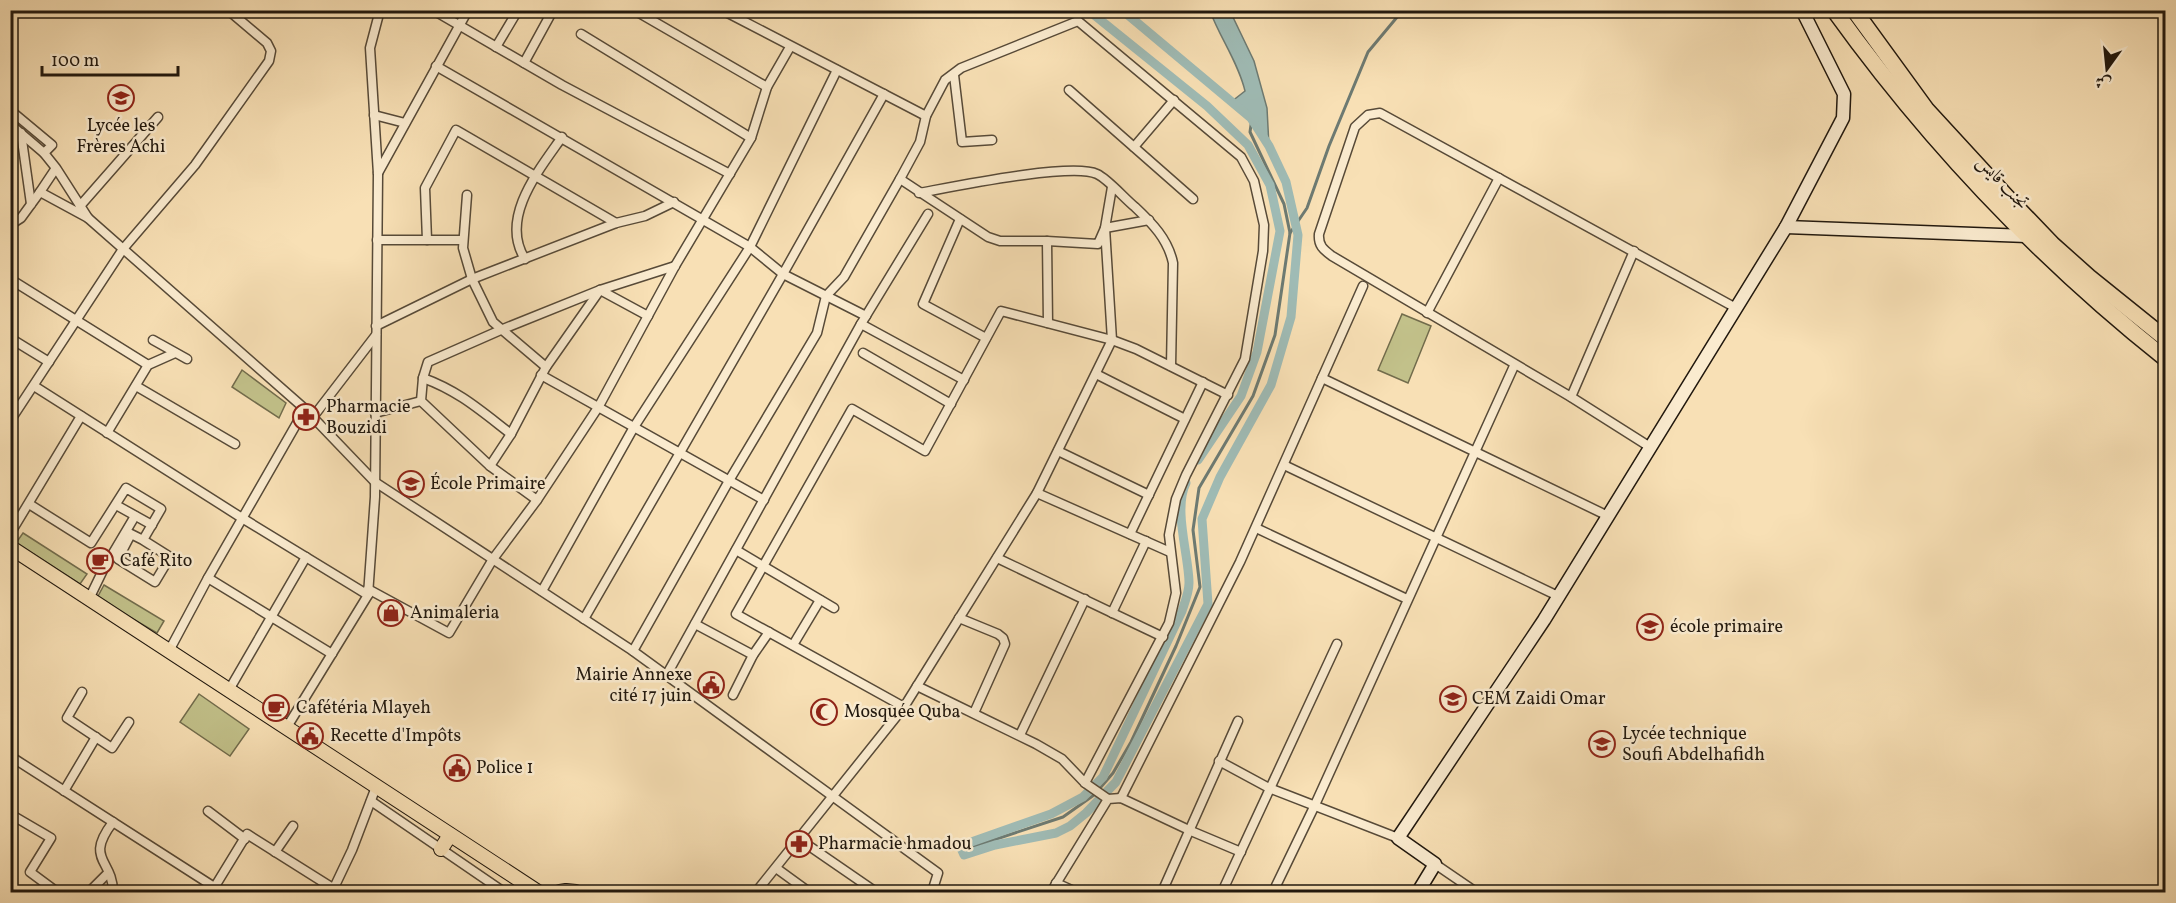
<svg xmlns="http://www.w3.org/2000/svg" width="2176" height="903" font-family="Vollkorn,Amiri,serif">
<rect width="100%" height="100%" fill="#f8e0b5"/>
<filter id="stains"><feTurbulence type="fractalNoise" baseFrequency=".00333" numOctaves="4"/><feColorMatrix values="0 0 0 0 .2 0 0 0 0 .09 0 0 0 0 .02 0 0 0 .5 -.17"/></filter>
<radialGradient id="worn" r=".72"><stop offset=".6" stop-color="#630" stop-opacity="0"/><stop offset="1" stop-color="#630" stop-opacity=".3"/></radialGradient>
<g fill="#c2c18a" stroke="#726c4c" stroke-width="1.5">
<path d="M1402 314 1431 326 1408 383 1378 370Z"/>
<path d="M242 370 286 403 279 418 232 387Z"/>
<path d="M23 533 87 574 80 584 16 543Z"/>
<path d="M104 585 164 621 157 633 97 598Z"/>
<path d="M199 694 249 729 230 756 180 722Z"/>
</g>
<path fill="#9fbbb5" stroke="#6d7a72" stroke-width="1.5" d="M1210 11H1230L1254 61 1267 108 1269 146 1251 118 1231 102 1245 91C1238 62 1220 38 1210 11Z"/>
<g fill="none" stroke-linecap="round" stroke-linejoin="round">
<g stroke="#6d7a72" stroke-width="3">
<path d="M1290 233 1307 208 1329 146 1368 52 1403 10"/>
<path d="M966 849 1063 817 1094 795 1113 773 1131 742 1176 646 1200 587 1193 530 1199 488 1253 396 1275 335 1290 233 1284 204 1250 132 1252 118"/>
</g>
<g stroke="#9fbbb5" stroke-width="9">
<path d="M1088 10 1207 106 1248 145 1270 185 1280 231 1257 352 1241 396 1198 460"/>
<path d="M1122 10 1251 118 1269 146 1286 182 1298 235 1291 317 1271 385 1220 477 1202 519 1208 604 1116 782 1086 813 1070 826 1056 833 995 845 964 855 960 846 1051 814 1083 797 1103 777 1182 611C1185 602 1189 592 1189 583 1189 556 1173 509 1186 483"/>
</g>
<defs>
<g id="street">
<path d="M433 10 562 85 730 174"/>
<path d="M634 10 767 87"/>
<path d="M722 10 926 116"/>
<path d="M581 34 751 138"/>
<path d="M496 47 518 10"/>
<path d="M524 63 553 10"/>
<path d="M436 66 750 247 783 274 866 316"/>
<path d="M954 75 962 142 992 140"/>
<path d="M1069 90 1193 199"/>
<path d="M10 110 52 145 44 153"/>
<path d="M374 115 405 123"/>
<path d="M10 124 44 153 56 168 88 218 40 192 56 168"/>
<path d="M21 133 31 204"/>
<path d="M1134 147 1174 100"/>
<path d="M378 173 468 10"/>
<path d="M900 179 988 237 1000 241H1047L1098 244 1105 228 1149 220"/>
<path d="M919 193C952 187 1072 162 1097 174 1108 179 1124 198 1135 207 1152 223 1168 239 1173 263L1171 366"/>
<path d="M467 195 463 248 472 279 493 322 546 367"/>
<path d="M80 206 158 117"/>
<path d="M88 218 305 409"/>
<path d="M960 219 923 304 986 338"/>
<path d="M10 225 21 218 40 192"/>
<path d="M377 240H463"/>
<path d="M427 240 425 188 456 130 616 223"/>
<path d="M1047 241 1048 323"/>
<path d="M525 259C499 218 539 170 562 137"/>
<path d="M10 279 148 365"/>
<path d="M1427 313 1499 178"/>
<path d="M861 324 964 380"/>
<path d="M376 326 472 279 616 223 645 216 674 202"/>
<path d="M10 338 49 362"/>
<path d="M153 340 187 359"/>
<path d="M863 353 951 404"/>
<path d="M1096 374 1185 419"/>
<path d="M541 375 764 500"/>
<path d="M423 378C459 391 481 411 511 434"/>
<path d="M1322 378 1608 516"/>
<path d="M34 386 242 518 368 595"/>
<path d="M136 386 235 444"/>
<path d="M1571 397 1634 251"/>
<path d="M375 413 421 401"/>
<path d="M313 417 376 335"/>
<path d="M10 421 123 249 195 165 269 61 271 51 267 43 228 10"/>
<path d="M107 433 148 365 175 353"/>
<path d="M1650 447 1571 397 1332 256C1324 250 1318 246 1319 234L1355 127 1368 115 1380 113 1736 308"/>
<path d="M1058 451 1149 495"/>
<path d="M1284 465 1558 596"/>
<path d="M490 466 511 434 546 367 600 290 648 316"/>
<path d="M1037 493 1170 552"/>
<path d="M537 500 490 466 421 401 423 378 428 362 503 329 600 290 675 266"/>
<path d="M29 504 91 543 126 488 161 509 143 540 170 557 155 582 118 559 131 534 143 540"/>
<path d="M116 505 152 525"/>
<path d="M1256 528 1407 599"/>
<path d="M10 534 81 416"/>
<path d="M1130 534 1203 382"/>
<path d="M736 550 834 608"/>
<path d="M997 558 1163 637"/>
<path d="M208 578 332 654"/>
<path d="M368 589 449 633 493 559 537 500 599 406 675 266 751 138 767 87 790 47"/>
<path d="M542 591 634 427 750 247 837 70"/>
<path d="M89 599 103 570 135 516"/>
<path d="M1112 613 1146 541"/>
<path d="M959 618 998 634 1003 638 1005 644 974 713"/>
<path d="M584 619 783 274 884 94"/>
<path d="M695 624 753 655"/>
<path d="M793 645 820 600"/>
<path d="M169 651 208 578 305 409 375 482 633 651 938 873 932 892"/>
<path d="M633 651 730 479 817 333 826 296 844 277 900 179 920 142 926 116 945 80 961 68 1078 21 1241 157 1254 181 1264 225 1263 251 1245 359 1186 475 1176 499 1169 535 1176 593 1169 623 1085 783"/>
<path d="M666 676 861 324 928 214"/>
<path d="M917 686 1036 744 1062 759 1085 783 1108 799"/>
<path d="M229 690 306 557"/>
<path d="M82 692 67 718 112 748 129 722"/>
<path d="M733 695 753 655 769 632"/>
<path d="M904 707 736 614 852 409 925 451 1001 311 1112 340 1136 349 1228 395"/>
<path d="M287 727 368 595 375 497 378 174 370 48 380 10"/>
<path d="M1020 735 1085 599"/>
<path d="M10 756 222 892"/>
<path d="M1219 761 1269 788 1398 838"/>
<path d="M64 791 96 737"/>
<path d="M1121 798 1240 562 1363 286"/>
<path d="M371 801 504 892"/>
<path d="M208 811 245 839"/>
<path d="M10 814 51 838 30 872 57 892"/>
<path d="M799 839 876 892"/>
<path d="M275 852 293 826"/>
<path d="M1435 864 1476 892"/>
<path d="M776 868 809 892"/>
<path d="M1056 883 1076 892"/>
<path d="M214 888 247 834 339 892"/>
<path d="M89 892 108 873"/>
<path d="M113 892C113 859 84 860 113 822"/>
<path d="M332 892 352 850 376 787"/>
<path d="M756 892 904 707 1037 493 1112 340 1105 228 1112 187"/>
<path d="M1051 892 1108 799 1121 798 1191 831 1241 852"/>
<path d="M1162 892 1238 721"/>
<path d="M1222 892 1337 644"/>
<path d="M1273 892 1314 807 1514 366"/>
</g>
<g id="secondary">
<path d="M1786 227 2027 236"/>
<path d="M1418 892 1435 864 1398 838 1544 620 1786 227 1843 118 1844 94 1802 10"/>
</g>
<g id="primary">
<path d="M10 547 538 892"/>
<path d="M441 849 450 835"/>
<path d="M560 892 566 891 576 892"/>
</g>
<g id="highway">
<path d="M1834 10C1929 142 2039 258 2166 359"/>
<path d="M1854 10 1926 109 2006 196 2052 244 2089 277 2166 339"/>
</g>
</defs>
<use href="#street" stroke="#574a38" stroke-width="11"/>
<use href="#secondary" stroke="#21180e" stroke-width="15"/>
<use href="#primary" stroke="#21180e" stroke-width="16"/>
<use href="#highway" stroke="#21180e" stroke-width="18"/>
<use href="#street" stroke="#faebcf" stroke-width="8"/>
<use href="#secondary" stroke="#faebcf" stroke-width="12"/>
<use href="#primary" stroke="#f8e0b5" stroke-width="14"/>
<use href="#highway" stroke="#f8e0b5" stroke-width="15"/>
</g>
<defs>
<symbol id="school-ring" viewBox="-11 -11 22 22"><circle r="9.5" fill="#faebcf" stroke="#8f2418" stroke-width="1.5"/><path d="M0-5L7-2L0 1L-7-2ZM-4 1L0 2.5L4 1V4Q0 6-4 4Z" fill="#8f2418"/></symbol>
<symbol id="pharmacy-ring" viewBox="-11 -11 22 22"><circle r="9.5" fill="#faebcf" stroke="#8f2418" stroke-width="1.5"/><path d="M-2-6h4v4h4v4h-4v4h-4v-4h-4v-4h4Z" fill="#8f2418"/></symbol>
<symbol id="cafe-ring" viewBox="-11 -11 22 22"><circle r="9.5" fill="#faebcf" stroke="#8f2418" stroke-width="1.5"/><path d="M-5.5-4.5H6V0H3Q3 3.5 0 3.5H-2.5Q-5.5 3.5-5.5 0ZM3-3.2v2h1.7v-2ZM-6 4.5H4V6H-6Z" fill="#8f2418"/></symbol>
<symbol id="shop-ring" viewBox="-11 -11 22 22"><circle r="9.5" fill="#faebcf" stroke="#8f2418" stroke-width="1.5"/><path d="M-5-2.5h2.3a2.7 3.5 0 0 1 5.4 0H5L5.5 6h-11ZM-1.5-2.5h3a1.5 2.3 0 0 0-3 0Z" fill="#8f2418"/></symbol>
<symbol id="civic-ring" viewBox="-11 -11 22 22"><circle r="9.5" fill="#faebcf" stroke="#8f2418" stroke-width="1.5"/><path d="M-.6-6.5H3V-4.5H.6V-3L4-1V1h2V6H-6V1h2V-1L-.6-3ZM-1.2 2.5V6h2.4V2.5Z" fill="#8f2418"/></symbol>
<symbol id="mosque-ring" viewBox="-11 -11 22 22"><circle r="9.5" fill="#faebcf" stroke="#8f2418" stroke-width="1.5"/><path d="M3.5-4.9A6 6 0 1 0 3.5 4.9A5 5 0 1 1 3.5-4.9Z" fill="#8f2418"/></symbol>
</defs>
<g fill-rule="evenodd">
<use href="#school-ring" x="106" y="83" width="30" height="30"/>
<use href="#pharmacy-ring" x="291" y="402" width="30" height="30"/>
<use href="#school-ring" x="396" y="469" width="30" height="30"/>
<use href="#cafe-ring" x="85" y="546" width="30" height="30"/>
<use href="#shop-ring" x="376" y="598" width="30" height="30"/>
<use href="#school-ring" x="1635" y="612" width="30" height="30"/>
<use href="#civic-ring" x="696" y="670" width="30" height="30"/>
<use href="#school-ring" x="1438" y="684" width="30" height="30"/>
<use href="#cafe-ring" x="261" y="693" width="30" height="30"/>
<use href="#mosque-ring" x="809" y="697" width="30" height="30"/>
<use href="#civic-ring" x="295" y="721" width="30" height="30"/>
<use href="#school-ring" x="1587" y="729" width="30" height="30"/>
<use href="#civic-ring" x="442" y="753" width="30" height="30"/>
<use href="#pharmacy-ring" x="784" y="829" width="30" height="30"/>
</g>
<g text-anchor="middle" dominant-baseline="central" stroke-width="5" stroke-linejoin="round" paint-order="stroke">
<g font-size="18" fill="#21180e" stroke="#faebcf" text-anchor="start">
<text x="121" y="126" text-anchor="middle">Lycée les<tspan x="121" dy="21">Frères Achi</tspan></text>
<text x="326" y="407">Pharmacie<tspan x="326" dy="21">Bouzidi</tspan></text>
<text x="430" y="484">École Primaire</text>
<text x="120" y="561">Café Rito</text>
<text x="410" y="613">Animaleria</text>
<text x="1670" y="627">école primaire</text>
<text x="692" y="675" text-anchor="end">Mairie Annexe<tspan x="692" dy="21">cité 17 juin</tspan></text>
<text x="1472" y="699">CEM Zaidi Omar</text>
<text x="296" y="708">Cafétéria Mlayeh</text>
<text x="844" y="712">Mosquée Quba</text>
<text x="1622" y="734">Lycée technique<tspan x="1622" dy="21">Soufi Abdelhafidh</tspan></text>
<text x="330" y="736">Recette d'Impôts</text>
<text x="476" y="768">Police 1</text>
<text x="818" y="844">Pharmacie hmadou</text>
</g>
<g font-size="18" fill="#21180e" stroke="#faebcf">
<text transform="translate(2002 183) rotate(47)">تجنب قايس</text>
</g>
</g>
<rect width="2176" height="903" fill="none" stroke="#f8e0b5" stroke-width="36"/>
<rect x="12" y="12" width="2152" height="879" fill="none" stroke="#21180e" stroke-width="3"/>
<rect x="18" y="18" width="2140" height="867" fill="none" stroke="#21180e" stroke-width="1.5"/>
<g transform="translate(2107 69) rotate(195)" stroke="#faebcf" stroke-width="4.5" paint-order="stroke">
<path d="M0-4.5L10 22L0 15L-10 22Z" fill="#21180e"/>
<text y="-9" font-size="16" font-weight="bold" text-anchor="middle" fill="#21180e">ش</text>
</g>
<path d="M42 66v9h136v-9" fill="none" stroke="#21180e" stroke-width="3"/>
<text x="51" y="66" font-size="18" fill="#21180e" stroke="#faebcf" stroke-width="4.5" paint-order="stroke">100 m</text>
<rect width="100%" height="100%" filter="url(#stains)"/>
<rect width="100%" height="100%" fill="url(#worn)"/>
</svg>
